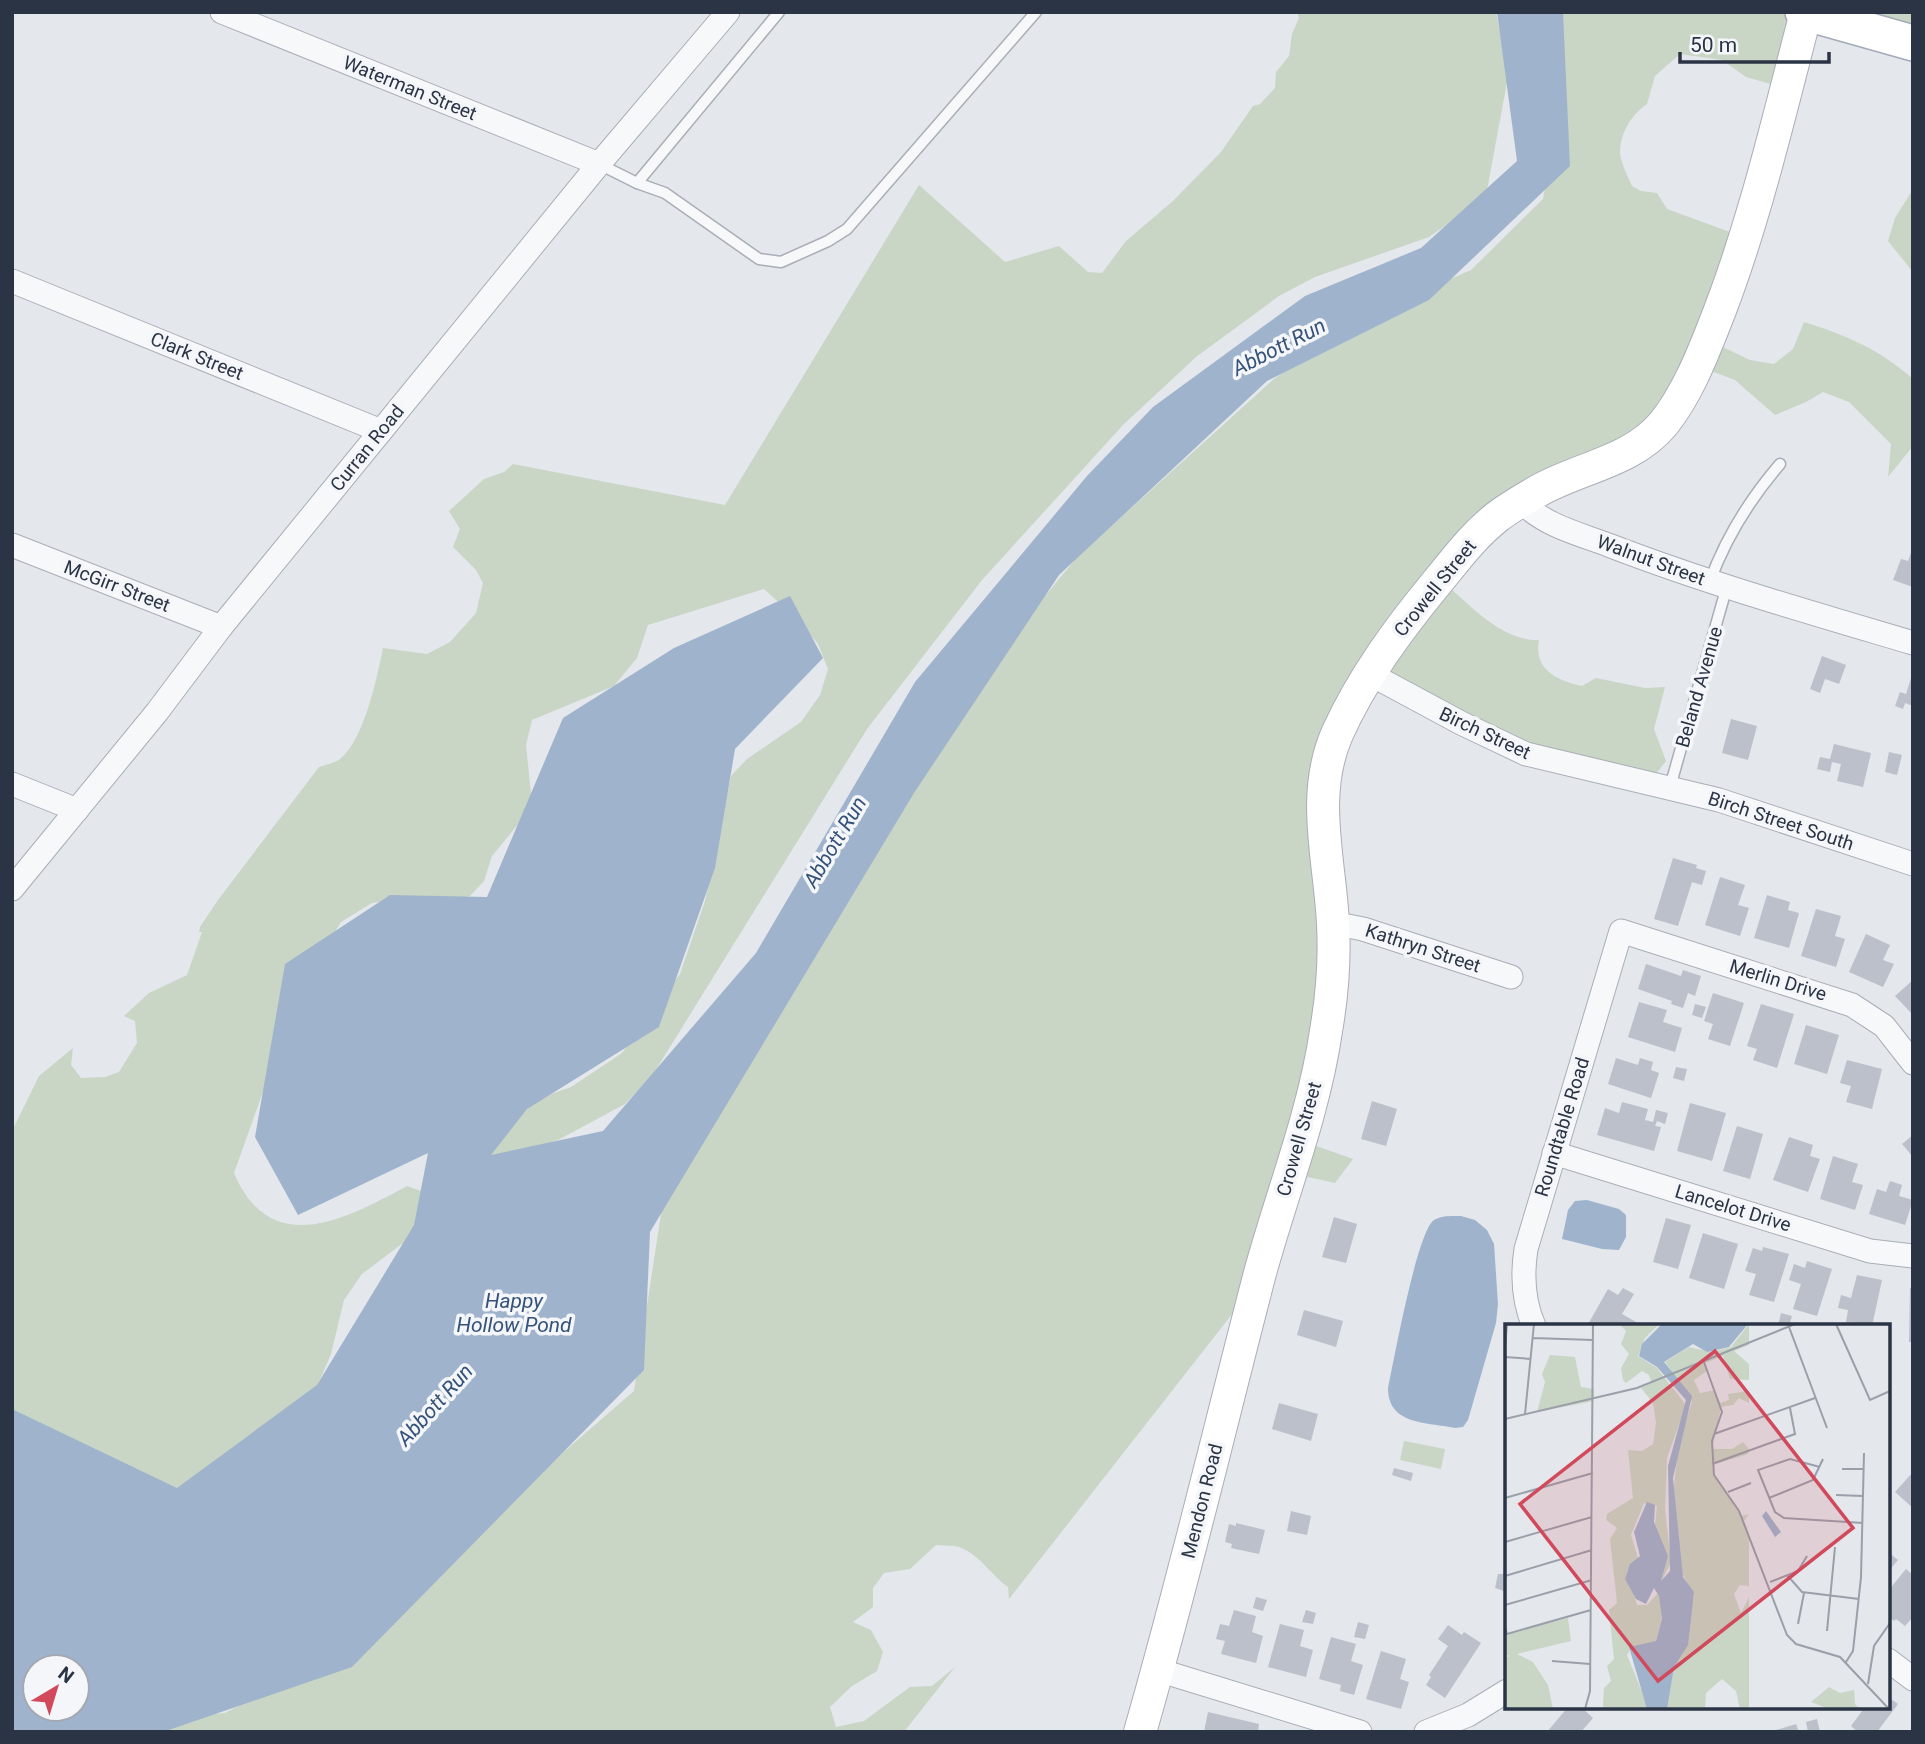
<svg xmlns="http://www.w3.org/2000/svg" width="1925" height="1744" font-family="Roboto,sans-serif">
<rect width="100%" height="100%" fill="#e4e7ec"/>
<g fill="#c9d6c5">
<path d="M1297 12H1496L1508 77 1487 190 1470 209 1429 237 1315 277 1279 296 1196 357 1123 425 982 580 867 729 652 1076 625 1104 558 1140 485 1165 459 1167 540 1098 571 1087 622 1053 680 974 705 901 731 776 747 759 801 722 820 695 828 669 818 644 797 619 764 589 648 625 637 658 614 686 532 720 526 745 531 794 524 817 492 856 484 881 470 896 443 906 394 900 372 903 341 922 313 966 264 1089 234 1173C271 1260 346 1219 407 1186L421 1191 429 1205 403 1243 362 1274 344 1300 331 1354 316 1389 165 1501 12 1427V1131L39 1076 73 1048 71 1065 81 1078 105 1077 119 1072 137 1043 135 1021 124 1016 149 993 187 975 202 932H199L200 927 218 900 319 767C325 765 335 763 340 759 364 740 377 678 383 648L427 654 450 642 476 613 483 583 476 570 453 547 460 529 449 511 484 479 504 472 513 464 725 505 919 185 1005 262 1059 246 1088 272 1102 273 1126 241 1173 201 1221 152 1253 106 1260 104 1275 88 1276 72 1289 56 1292 34 1299 18Z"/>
<path d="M1556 12H1913V52L1805 22 1781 87 1746 77 1722 60 1680 54 1655 76 1647 104C1632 114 1620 133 1620 153 1621 163 1628 177 1632 186L1641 191 1657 193 1667 209 1741 236 1708 340 1750 360 1774 364 1793 349 1804 322C1846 335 1879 349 1913 379V446L1888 477 1891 444 1849 402 1823 392 1806 402 1775 415 1735 380 1695 365 1673 412 1525 495 1441 580C1469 604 1501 641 1539 640 1533 670 1558 681 1582 686L1596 678 1645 688 1665 687 1654 729 1666 761 1648 784 1498 736 1370 690 1345 718 1330 924 1302 1141 1353 1159 1335 1183 1290 1173 1258 1281 1009 1599 1008 1587C992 1576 979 1554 959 1547 953 1545 943 1546 936 1545L910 1569 884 1573 873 1588V1607L853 1622 871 1630 883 1652 877 1671 852 1686 830 1707 836 1727 864 1721 910 1687 932 1686 955 1667 904 1732H122L153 1720 225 1713 273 1688 469 1534 634 1391 663 1201 983 671 1078 556 1274 379 1335 336 1366 316 1471 270 1543 199 1558 118Z"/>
<path d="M1913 189V272L1888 241 1895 218Z"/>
<path d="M1404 1441 1445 1449 1441 1469 1400 1460Z"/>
</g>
<g fill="#9fb4cc" fill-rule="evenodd">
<path d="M1497 12H1563L1570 166 1429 300 1267 381 1059 575 914 793 650 1232 644 1370 352 1667 163 1732H12V1409L177 1488 317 1385 414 1225 428 1153 298 1215 255 1137 285 964 390 895 487 897 563 718 674 648 790 596 823 658 735 749 715 868 659 1027 527 1109 491 1155 603 1131 756 953 915 682 1087 476 1153 407 1305 296 1421 248 1517 161ZM35 1667H77V1709H35Z"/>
<path d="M1587 1200 1619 1209 1626 1215V1237L1619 1250 1602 1249 1562 1239 1568 1210 1575 1201Z"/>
<path d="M1461 1216 1475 1220 1487 1230 1494 1244 1498 1304 1496 1323 1468 1420 1463 1427 1455 1428C1426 1422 1388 1425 1388 1388 1394 1360 1417 1232 1434 1220 1442 1215 1452 1216 1461 1216Z"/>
</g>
<g fill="#bbc0ca">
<path d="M1912 550H1913V587L1893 580 1901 559 1908 561Z"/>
<path d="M1822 656 1846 665 1839 684 1825 679 1820 693 1810 689Z"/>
<path d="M1912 675 1913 706 1905 703 1903 709 1895 706 1900 692 1906 694Z"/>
<path d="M1731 719 1757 726 1748 760 1722 753Z"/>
<path d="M1834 744 1871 753 1863 787 1837 781 1841 764 1832 762 1830 772 1817 769 1820 757 1830 759Z"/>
<path d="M1889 752 1902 755 1897 775 1885 772Z"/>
<path d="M1673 858 1697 865 1696 868 1706 871 1702 885 1692 882 1678 926 1654 919Z"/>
<path d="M1720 877 1745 885 1738 905 1749 908 1740 936 1705 925Z"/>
<path d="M1767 895 1790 902 1788 910 1799 913 1789 948 1754 938Z"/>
<path d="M1816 909 1841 916 1835 936 1845 939 1836 967 1801 956Z"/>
<path d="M1866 934 1890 945 1883 960 1894 964 1883 987 1849 972Z"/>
<path d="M1646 964 1681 976 1683 970 1701 976 1695 996 1688 993 1683 1008 1671 1004 1672 1001 1638 989Z"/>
<path d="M1913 980V1015L1895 996Z"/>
<path d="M1713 993 1744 1003 1730 1046 1708 1039 1713 1024 1704 1021Z"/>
<path d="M1639 1002 1667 1010 1663 1022 1682 1028 1675 1052 1628 1037Z"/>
<path d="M1695 1004 1706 1007 1702 1018 1692 1015Z"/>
<path d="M1761 1004 1794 1014 1777 1068 1753 1060 1757 1049 1747 1046Z"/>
<path d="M1806 1025 1839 1035 1827 1074 1794 1064Z"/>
<path d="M1616 1058 1638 1065 1640 1058 1653 1062 1651 1070 1659 1073 1651 1098 1608 1084Z"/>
<path d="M1847 1060 1882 1069 1872 1109 1846 1102 1851 1086 1840 1083Z"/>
<path d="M1676 1067 1687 1069 1684 1081 1673 1078Z"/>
<path d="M1372 1101 1397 1109 1386 1146 1361 1139Z"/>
<path d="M1622 1102 1648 1109 1645 1120 1653 1122 1656 1110 1668 1113 1665 1124 1657 1121 1655 1126 1661 1127 1654 1151 1597 1135 1605 1108 1619 1113Z"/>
<path d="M1690 1103 1726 1113 1712 1161 1677 1151Z"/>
<path d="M1737 1126 1763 1134 1750 1179 1723 1171Z"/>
<path d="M1913 1135V1157L1902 1144Z"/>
<path d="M1789 1137 1813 1145 1810 1156 1820 1159 1808 1192 1773 1180Z"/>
<path d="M1833 1156 1858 1164 1852 1182 1863 1185 1855 1210 1820 1199Z"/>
<path d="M1890 1181 1902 1185 1899 1196 1913 1200 1905 1225 1869 1214 1877 1189 1886 1192Z"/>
<path d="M1334 1217 1357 1224 1346 1263 1322 1257Z"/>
<path d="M1666 1218 1691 1225 1678 1269 1653 1262Z"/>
<path d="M1703 1233 1738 1244 1724 1289 1689 1278Z"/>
<path d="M1763 1247 1789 1254 1774 1302 1749 1295 1756 1274 1745 1271 1753 1248 1762 1251Z"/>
<path d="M1807 1261 1832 1269 1817 1316 1793 1309 1801 1284 1789 1280 1794 1264 1805 1268Z"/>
<path d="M1857 1275 1882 1280 1872 1326 1846 1322 1848 1310 1838 1308 1841 1295 1851 1298Z"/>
<path d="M1623 1288 1634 1294 1622 1314 1636 1322 1634 1326H1587L1608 1289 1618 1295Z"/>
<path d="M1910 1288H1913V1342H1909Z"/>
<path d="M1304 1310 1343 1321 1336 1347 1297 1335Z"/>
<path d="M1781 1313 1792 1316 1789 1326H1778Z"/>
<path d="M1279 1403 1318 1414 1311 1441 1272 1429Z"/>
<path d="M1394 1468 1413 1473 1411 1481 1392 1475Z"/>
<path d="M1913 1472V1508L1895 1492Z"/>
<path d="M1291 1511 1311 1516 1307 1535 1287 1531Z"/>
<path d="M1236 1523 1265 1530 1259 1554 1231 1548 1232 1544 1225 1542 1229 1524 1236 1526Z"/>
<path d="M1888 1552 1898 1560 1888 1572Z"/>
<path d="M1506 1564H1507V1592L1495 1588 1498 1574H1503Z"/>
<path d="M1906 1569 1913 1575V1617L1905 1626 1896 1619 1894 1621 1888 1616V1591Z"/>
<path d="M1256 1597 1267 1600 1263 1611 1253 1608Z"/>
<path d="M1234 1610 1256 1616 1252 1632 1263 1636 1256 1663 1221 1654 1225 1641 1216 1639 1220 1624 1229 1626Z"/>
<path d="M1306 1610 1316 1613 1313 1624 1302 1622Z"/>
<path d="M1358 1622 1369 1625 1365 1639 1354 1637Z"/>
<path d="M1280 1624 1304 1630 1300 1646 1313 1650 1306 1677 1268 1667Z"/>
<path d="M1448 1625 1462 1635 1464 1632 1481 1643 1445 1698 1426 1685 1431 1677 1429 1675 1448 1646 1438 1639Z"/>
<path d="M1331 1637 1356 1644 1351 1661 1363 1665 1354 1695 1340 1691 1341 1685 1319 1679Z"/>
<path d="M1381 1651 1406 1659 1400 1679 1409 1682 1401 1709 1366 1699Z"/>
<path d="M1888 1697 1898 1704 1877 1732H1858L1851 1726 1865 1707H1888Z"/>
<path d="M1568 1707H1581L1593 1718 1581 1732H1547Z"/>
<path d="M1208 1712 1259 1724 1258 1732H1204Z"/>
<path d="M1817 1719 1820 1731 1808 1732 1806 1722Z"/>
<path d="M1796 1724 1799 1732H1773V1731Z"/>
</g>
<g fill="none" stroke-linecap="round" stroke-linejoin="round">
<defs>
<g id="lane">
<path d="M599 164 637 183 665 193 759 259 781 262 828 241 847 229 1036 12"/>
<path d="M637 183 779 12"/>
<path d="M1710 581C1726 537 1750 499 1780 464"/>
<path d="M1670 787 1727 586"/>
</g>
<g id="street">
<path d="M222 12 599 164"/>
<path d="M12 281 381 431"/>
<path d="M1521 501C1544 526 1580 534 1611 546 1710 584 1812 613 1913 643"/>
<path d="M12 545 221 627"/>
<path d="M1370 674 1461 723 1526 754 1719 800 1913 864"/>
<path d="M12 784 77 810"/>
<path d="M12 889 157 712 221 627 381 431 599 164 728 12"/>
<path d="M1333 926H1348L1363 929 1511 977"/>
<path d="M1554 1153 1870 1251 1913 1256"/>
<path d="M1534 1326C1523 1301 1522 1275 1526 1249L1621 931 1852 1005 1884 1026 1913 1063"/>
<path d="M1888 1660 1913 1679"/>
<path d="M1158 1670 1360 1732"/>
<path d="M1426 1732 1468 1715 1507 1691"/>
</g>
<path id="secondary" d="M1140 1732C1184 1580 1220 1426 1260 1273 1282 1193 1314 1113 1326 1031 1332 996 1335 960 1333 924 1330 860 1310 796 1337 734 1362 678 1400 627 1438 581 1457 558 1474 535 1497 517 1510 507 1524 499 1538 491 1580 467 1632 462 1664 423 1686 395 1700 361 1713 328 1754 226 1778 119 1806 13"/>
<path id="primary" d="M1803 12 1913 43"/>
</defs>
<use href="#lane" stroke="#a9aeb7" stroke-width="13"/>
<use href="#street" stroke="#a9aeb7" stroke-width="25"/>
<use href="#secondary" stroke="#a9aeb7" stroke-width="34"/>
<use href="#primary" stroke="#a3abb8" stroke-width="38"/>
<use href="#lane" stroke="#f7f8fa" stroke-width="10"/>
<use href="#street" stroke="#f7f8fa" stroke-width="23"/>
<use href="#secondary" stroke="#fff" stroke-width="32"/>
<use href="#primary" stroke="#fff" stroke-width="35"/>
</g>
<g text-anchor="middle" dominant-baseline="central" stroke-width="7" stroke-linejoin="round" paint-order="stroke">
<g font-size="19" fill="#2b3445" stroke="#f4f6f9">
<text transform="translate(410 88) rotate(22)">Waterman Street</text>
<text transform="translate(197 356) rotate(22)">Clark Street</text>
<text transform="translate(367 448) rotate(-51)">Curran Road</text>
<text transform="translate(1651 560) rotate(20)">Walnut Street</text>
<text transform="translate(117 586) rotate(21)">McGirr Street</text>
<text transform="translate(1435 588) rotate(-51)">Crowell Street</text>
<text transform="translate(1699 687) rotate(-74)">Beland Avenue</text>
<text transform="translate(1485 733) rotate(25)">Birch Street</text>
<text transform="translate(1781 821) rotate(18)">Birch Street South</text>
<text transform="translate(1423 948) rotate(18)">Kathryn Street</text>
<text transform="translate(1778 980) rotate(17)">Merlin Drive</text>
<text transform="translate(1562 1127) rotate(-73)">Roundtable Road</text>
<text transform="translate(1299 1139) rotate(-74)">Crowell Street</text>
<text transform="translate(1733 1208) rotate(17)">Lancelot Drive</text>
<text transform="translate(1202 1501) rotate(-76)">Mendon Road</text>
</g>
<g font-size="21" font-style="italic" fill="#34527a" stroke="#f4f6f9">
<text transform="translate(1279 347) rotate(-27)">Abbott Run</text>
<text transform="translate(835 842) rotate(-59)">Abbott Run</text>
<text x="514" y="1301">Happy<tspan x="514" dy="24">Hollow Pond</tspan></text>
<text transform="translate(435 1405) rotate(-48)">Abbott Run</text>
</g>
</g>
<g transform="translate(1505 1324)">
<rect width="385" height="385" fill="#e4e7ec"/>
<path d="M114 0H154L140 14 133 32 152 44 181 81 162 134 160 185 166 238 154 262 161 238 150 201 152 182 139 179 126 211 133 234 122 247 132 281H142L154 268 157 296 150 319 126 324 122 331 144 385H99L98 380 99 364 106 357 102 342 109 335 104 286 112 279 105 215 112 204 101 196 102 190 128 174 123 126 137 127 148 120 151 99 148 79 136 64 147 59 144 51 137 47 121 59 118 56 116 44 124 30 116 20 121 7ZM244 0V21L229 27 244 40V56L225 55 218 32 200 39 202 47 189 56 195 69 210 66 215 79 224 76 223 70 244 67V79L234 74 228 81 216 83 207 125H227L238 118 244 125 243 130 208 141V149L237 192 244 190 239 197 244 210V262L235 261 229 270 236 289 244 273V385H235L231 367 217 355 201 369 200 385H159L162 356 176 330 189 271 177 249 168 170 174 117 187 78 160 38 184 23 207 28 226 23ZM45 31 70 33 76 63 89 65V77L32 88 40 58 37 50ZM63 294 66 317 12 330 28 338 43 361 48 385H0V333L6 332 0 331V307L1 311ZM324 363 335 369 349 366 350 380 355 385H324L306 378Z" fill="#c9d6c5"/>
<path d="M157 0H243L224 23 202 28 188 20 159 38 187 72 168 154 178 253 189 268 183 321 169 343 162 385H142L124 323 151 317 157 295 154 272 149 264 141 280 131 275 120 255 125 240 135 232 129 208 142 178 150 181 149 198 163 232 156 257 165 247 163 142 181 76 152 43 134 32 137 20ZM261 187 276 208 270 213 257 192Z" fill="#9fb4cc"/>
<path fill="none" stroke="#9a9fa9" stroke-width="2" d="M331 0 365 76 385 67M284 3 322 104M28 14 88 16M0 24 2 0M0 33 26 35M199 38 217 88 207 117 209 151 234 187 282 311 291 320 335 333 384 385M20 90 29 0M0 95 132 64 290 0M209 110 310 74M207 140 290 110 285 84M315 143 285 135 253 146 270 188 279 194 358 199M337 145H359M223 168 246 159M331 171 358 172M0 174 88 149M264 174 308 156 318 135M0 218 87 193M282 251 297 268 354 275M0 252 87 226M265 258 293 247 302 232M0 281 87 256M293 300 299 269M0 303 2 310 86 286M322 307 330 223M47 337 85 340M341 338 348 327 356 253 359 129M363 360 369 322 385 299M80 385 85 367 88 0"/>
<path fill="#d1495b" fill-opacity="0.15" stroke="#d1495b" stroke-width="3.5" d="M210 27 348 204 153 357 15 180Z"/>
<rect width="385" height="385" fill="none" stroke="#2b3445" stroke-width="3.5"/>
</g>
<rect width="1925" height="1744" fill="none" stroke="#2b3445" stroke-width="28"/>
<g transform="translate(56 1688) rotate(38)"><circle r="33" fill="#f4f6f9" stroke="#a4a8b1" stroke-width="2"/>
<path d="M0-5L12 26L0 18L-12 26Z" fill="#d1495b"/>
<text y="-10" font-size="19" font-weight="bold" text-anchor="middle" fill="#2b3445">N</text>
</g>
<path d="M1680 52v10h149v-10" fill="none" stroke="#2b3445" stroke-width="3.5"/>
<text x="1690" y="52" font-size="21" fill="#2b3445" stroke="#f4f6f9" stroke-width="5" paint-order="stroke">50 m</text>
</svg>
